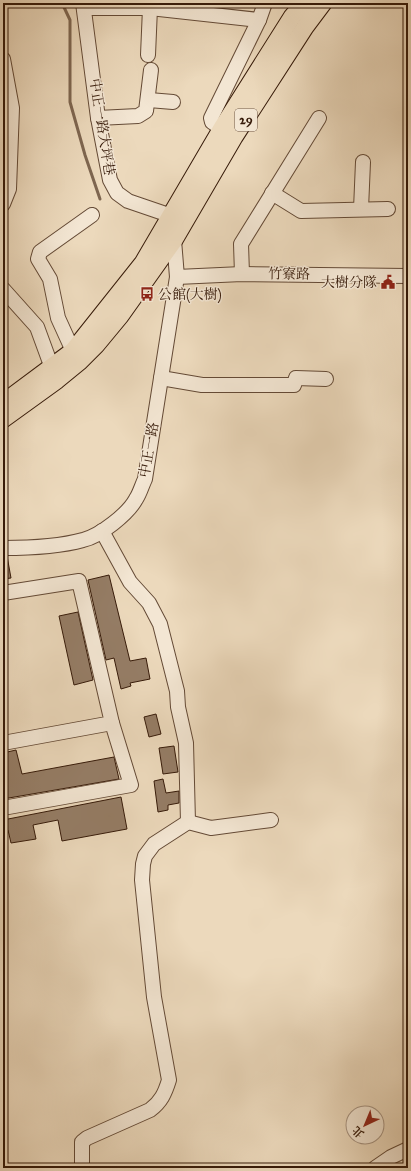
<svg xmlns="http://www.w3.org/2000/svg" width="411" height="1171" font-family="'IM FELL Great Primer','Noto Serif TC',serif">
<rect width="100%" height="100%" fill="#ecd9bc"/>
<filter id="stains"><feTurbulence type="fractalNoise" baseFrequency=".005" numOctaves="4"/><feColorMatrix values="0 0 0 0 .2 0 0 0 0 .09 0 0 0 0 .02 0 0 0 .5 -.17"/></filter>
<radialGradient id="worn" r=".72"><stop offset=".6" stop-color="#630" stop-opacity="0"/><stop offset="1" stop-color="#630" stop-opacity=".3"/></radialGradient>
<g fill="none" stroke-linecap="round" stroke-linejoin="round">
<path stroke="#7e6650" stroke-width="3" d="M62 3 70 20V102L85 155 100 199"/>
</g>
<g fill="#957d66" stroke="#361a09">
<path d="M3 556H7L11 578 3 579Z"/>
<path d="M109 575 130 661 146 658 150 679 130 683 131 686 121 689 114 658 106 660 88 580Z"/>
<path d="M78 612 93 680 74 685 59 616Z"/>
<path d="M156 714 161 734 149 737 144 717Z"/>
<path d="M174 746 178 772 163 774 159 748Z"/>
<path d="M16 750 22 774 114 757 119 779 3 799V777H6L3 753Z"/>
<path d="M163 779 166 793 179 791V803L168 805V810L158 812 154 781Z"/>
<path d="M121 797 127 829 62 841 58 820 33 825 36 839 11 843 8 830 3 832V820Z"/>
</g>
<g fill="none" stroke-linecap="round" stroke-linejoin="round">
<defs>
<g id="minor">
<path d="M83 3 98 118 110 180 117 193 128 201 169 215 174 240 177 277 242 274 408 276"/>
<path d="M84 8H150L259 20 211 118 212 122 229 134"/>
<path d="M259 20 265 3"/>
<path d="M148 55 150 8"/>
<path d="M3 59 12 108 9 189 3 204"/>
<path d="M149 100 173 102"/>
<path d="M98 118 138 116 146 111 151 70"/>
<path d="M272 193 301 211 388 209"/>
<path d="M361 209 363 162"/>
<path d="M242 274 241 244 319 118"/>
<path d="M3 289 37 327 52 368"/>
<path d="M73 351 58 318 50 279 38 259 40 252 92 215"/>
<path d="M161 378 202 385H294L296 378 326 379"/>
<path d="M102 531 130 582 149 603 160 624 177 691 178 707 186 743 188 822"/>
<path d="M3 548C29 548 58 547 83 540 100 536 128 514 136 499 140 493 142 485 145 479L177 277"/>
<path d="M3 593 79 581 112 723 3 743"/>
<path d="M3 808 131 785 112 723"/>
<path d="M82 1168V1142L87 1138 150 1110C161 1102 165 1093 169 1080L154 997 142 880 143 864 145 856 154 844 188 822 211 828 271 820"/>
<path d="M375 1168 391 1157 408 1149"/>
</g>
<g id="major">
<path d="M3 403 73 351 143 263 222 128 292 17 304 3"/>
<path d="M3 419 57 380 79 362 96 345 120 316 174 240 234 137 305 27 323 3"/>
</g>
</defs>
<use href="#minor" stroke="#644a36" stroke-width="16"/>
<use href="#major" stroke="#361a09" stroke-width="19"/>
<use href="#minor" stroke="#f3e6d3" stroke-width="14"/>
<use href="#major" stroke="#ecd9bc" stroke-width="17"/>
</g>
<defs>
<symbol id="civic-bare" viewBox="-9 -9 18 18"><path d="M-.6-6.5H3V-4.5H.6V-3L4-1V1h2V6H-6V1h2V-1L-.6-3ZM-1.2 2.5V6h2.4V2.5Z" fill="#8f2418" stroke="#f3e6d3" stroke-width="2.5" paint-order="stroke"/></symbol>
<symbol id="bus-bare" viewBox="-9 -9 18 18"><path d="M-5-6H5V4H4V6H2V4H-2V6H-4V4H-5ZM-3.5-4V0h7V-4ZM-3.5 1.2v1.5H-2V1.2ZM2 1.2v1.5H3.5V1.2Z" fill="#8f2418" stroke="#f3e6d3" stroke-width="2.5" paint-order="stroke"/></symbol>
</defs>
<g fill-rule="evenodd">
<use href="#civic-bare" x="378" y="272" width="20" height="20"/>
<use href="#bus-bare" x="137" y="284" width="20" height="20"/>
</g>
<g text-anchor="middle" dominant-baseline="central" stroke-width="3" stroke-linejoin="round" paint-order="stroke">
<rect fill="#f3e6d3" stroke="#6f5746" stroke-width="1" x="235" y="109" width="22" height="22" rx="3"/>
<g font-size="13" font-weight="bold" fill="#361a09">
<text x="246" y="120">29</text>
</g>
<g font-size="14" fill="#361a09" stroke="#f3e6d3">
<text transform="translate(102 127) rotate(81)">中正一路大坪巷</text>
<text transform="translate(289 274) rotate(1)">竹寮路</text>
<text transform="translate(149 450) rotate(-80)">中正一路</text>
</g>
<g font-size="14" fill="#361a09" stroke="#f3e6d3" text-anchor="end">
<text x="377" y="282">大樹分隊</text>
<text x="158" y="294" text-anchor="start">公館(大樹)</text>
</g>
</g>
<rect width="411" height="1171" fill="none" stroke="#ecd9bc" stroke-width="16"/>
<rect x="4" y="4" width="403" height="1163" fill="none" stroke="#361a09" stroke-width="2"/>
<rect x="8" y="8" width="395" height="1155" fill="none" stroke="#361a09"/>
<g transform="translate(365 1125) rotate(224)"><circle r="19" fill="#f3e6d3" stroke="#a79482"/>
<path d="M0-3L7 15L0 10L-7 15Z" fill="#8f2418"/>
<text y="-6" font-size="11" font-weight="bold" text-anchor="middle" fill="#361a09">北</text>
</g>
<rect width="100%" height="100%" filter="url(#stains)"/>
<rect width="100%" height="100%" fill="url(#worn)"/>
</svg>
